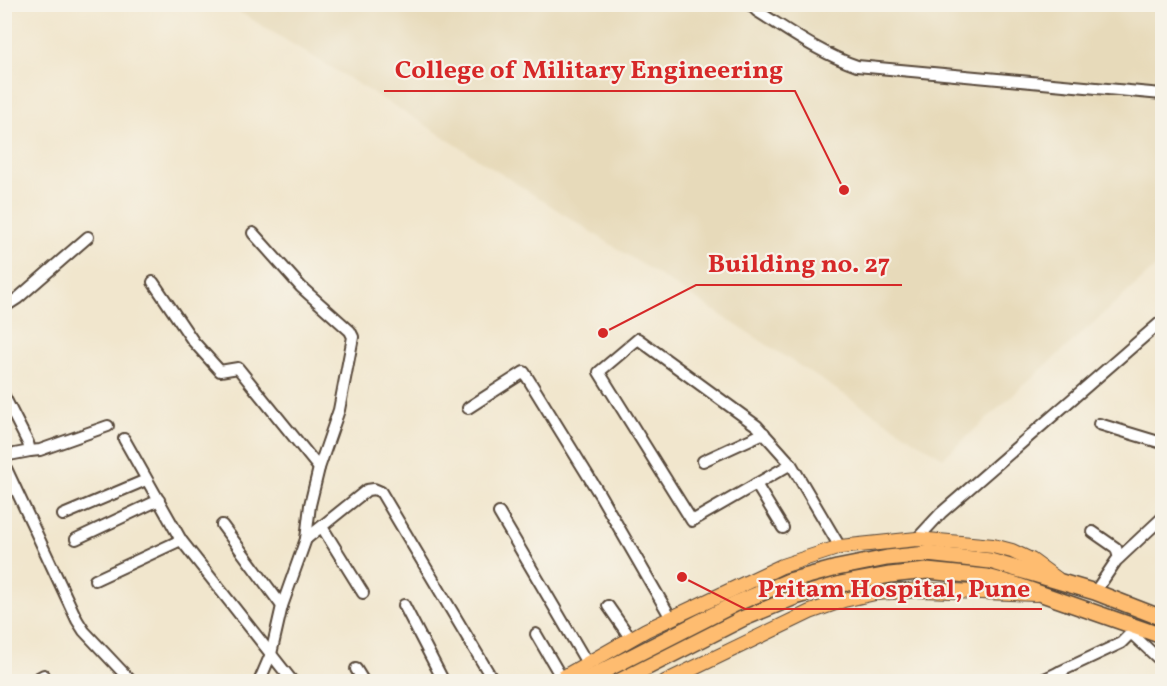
<svg xmlns="http://www.w3.org/2000/svg" width="1167" height="686" font-family="Vollkorn,serif">
<rect width="100%" height="100%" fill="#f7f3e8"/>
<filter id="ink" filterUnits="userSpaceOnUse"><feTurbulence type="fractalNoise" baseFrequency=".0167" numOctaves="2"/><feDisplacementMap in="SourceGraphic" scale="12" xChannelSelector="R" yChannelSelector="G"/><feConvolveMatrix kernelMatrix="1 2 1 2 8 2 1 2 1" color-interpolation-filters="sRGB"/></filter>
<filter id="wash" filterUnits="userSpaceOnUse"><feTurbulence type="fractalNoise" baseFrequency=".008" numOctaves="4" result="noise"/><feDisplacementMap in="SourceGraphic" scale="24" xChannelSelector="R" yChannelSelector="G"/><feGaussianBlur stdDeviation="1.35" result="paint"/><feColorMatrix in="noise" values="0 0 0 0 0 0 0 0 0 0 0 0 0 0 0 0 0 1.4 0 .05"/><feComposite in="paint" operator="in"/></filter>
<g filter="url(#wash)">
<rect width="100%" height="100%" fill="#f1e6cd"/>
<path fill="#e7daba" d="M228 5H1162V261L943 458 416 119Z"/>
</g>
<g filter="url(#ink)">
<g fill="none" stroke-linecap="round" stroke-linejoin="round">
<defs>
<g id="minor">
<path d="M750 4 757 11C789 31 821 54 857 66L1162 94"/>
<path d="M253 233 301 287 350 331 353 337 339 410 319 468 310 505 306 539 282 606 271 654 259 682"/>
<path d="M153 282 193 341 220 371 238 368 319 468"/>
<path d="M4 307 18 298 88 237"/>
<path d="M4 396 28 443 30 451 4 456"/>
<path d="M468 408 524 372 600 495 671 618"/>
<path d="M1099 424 1162 443"/>
<path d="M124 439 181 540 293 682"/>
<path d="M30 451 40 450 108 426"/>
<path d="M703 461 764 433"/>
<path d="M4 464 77 620 84 631 132 682"/>
<path d="M791 464 692 521 599 372 638 339 757 426 791 464 840 547"/>
<path d="M756 484 783 528"/>
<path d="M499 513 587 663"/>
<path d="M63 515 146 480"/>
<path d="M222 525 282 606"/>
<path d="M322 527 363 593"/>
<path d="M1093 532 1116 548 1119 558"/>
<path d="M76 539 159 500"/>
<path d="M306 539 367 490 374 489 381 492 494 682"/>
<path d="M917 539 941 513 1162 321"/>
<path d="M95 580 181 540"/>
<path d="M1095 592 1116 561 1162 518"/>
<path d="M404 605 444 682"/>
<path d="M608 606 631 639"/>
<path d="M1131 633 1162 662"/>
<path d="M536 634 564 682"/>
<path d="M356 669 364 682"/>
<path d="M1059 672 1066 682"/>
<path d="M31 682 44 675"/>
<path d="M1038 682 1121 643 1138 626"/>
</g>
<g id="major">
<path d="M555 682 646 630 782 566 840 547 917 539 993 546 1012 551 1031 560 1057 579"/>
<path d="M665 682 810 612 844 600 875 593 922 590 1036 594"/>
</g>
<g id="highway">
<path d="M582 682 735 604 789 581 837 568 887 558 927 554 990 561 1095 592 1162 618"/>
<path d="M618 682 742 619 795 597 841 584 890 575 927 571 987 577 1016 585 1162 636"/>
</g>
</defs>
<use href="#minor" stroke="#564638" stroke-width="14"/>
<use href="#major" stroke="#564638" stroke-width="16"/>
<use href="#highway" stroke="#564638" stroke-width="18"/>
<use href="#minor" stroke="#fff" stroke-width="10"/>
<use href="#major" stroke="#febc70" stroke-width="14"/>
<use href="#highway" stroke="#febc70" stroke-width="15"/>
</g>
</g>
<path fill="none" stroke="#d62828" stroke-width="2" d="M844 190L795 91H384M603 333L696 285H902M682 577L745 609H1042"/>
<g fill="#d62828" stroke="#f7f3e8" stroke-width="2">
<circle cx="844" cy="190" r="6"/>
<circle cx="603" cy="333" r="6"/>
<circle cx="682" cy="577" r="6"/>
</g>
<g font-size="26" text-anchor="middle" font-weight="bold" fill="#d62828" stroke="#f7f3e8" stroke-width="4.5" stroke-linejoin="round" paint-order="stroke">
<text x="589" y="78">College of Military Engineering</text>
<text x="799" y="272">Building no. 27</text>
<text x="894" y="597">Pritam Hospital, Pune</text>
</g>
<rect width="1167" height="686" fill="none" stroke="#f7f3e8" stroke-width="24"/>
</svg>
